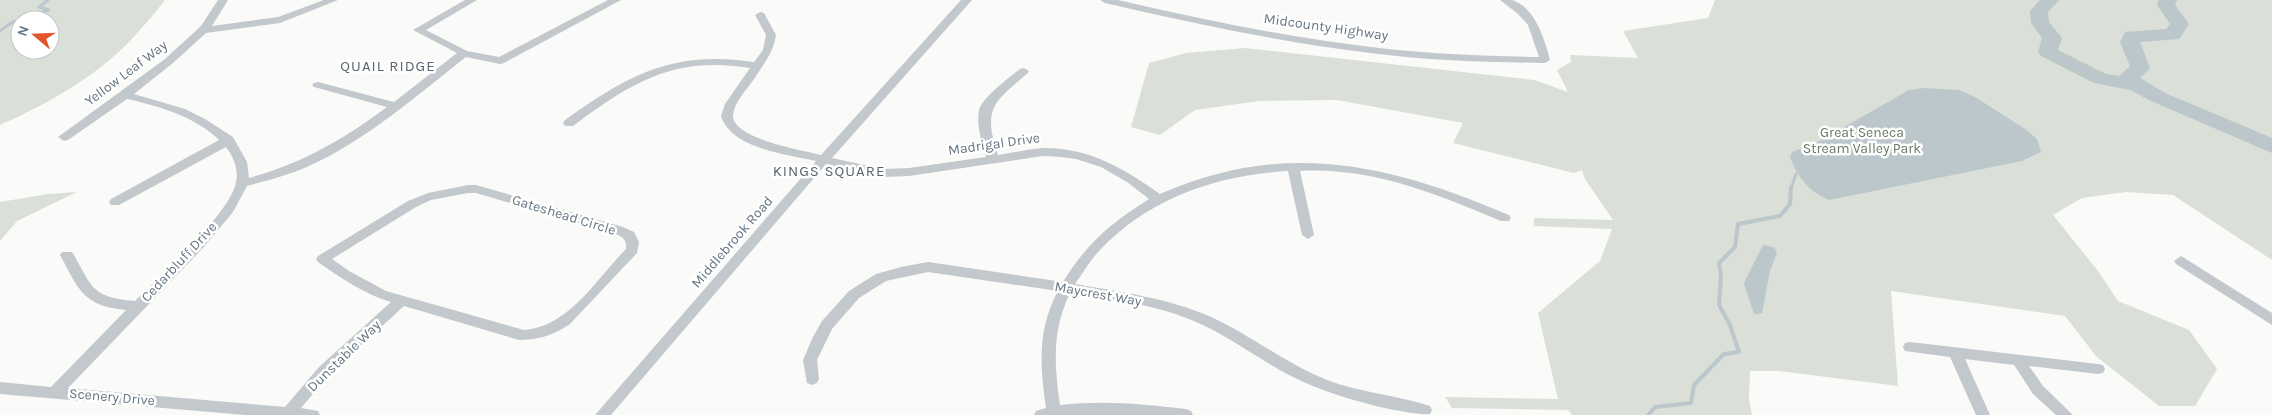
<svg xmlns="http://www.w3.org/2000/svg" width="2272" height="415" font-family="Karla,sans-serif">
<rect width="100%" height="100%" fill="#fafaf8"/>
<g fill="#dadfd7" fill-rule="evenodd">
<path d="M0 0H165C154 14 142 28 130 41 94 78 47 104 0 125ZM20 20H50V50H20Z"/>
<path d="M1715 0H2272V260L2173 195 2126 192 2082 198 2053 215 2098 271 2118 301 2189 330 2217 369 2195 406H2159L2096 356 2065 316 1891 291 1898 386 1779 371H1750L1749 399 1752 415H1572L1568 410 1452 408 1445 397 1558 399 1538 313 1600 261 1612 229 1534 226V218L1613 220 1585 179 1582 170 1574 173 1453 143 1463 123 1337 100 1259 101 1195 110 1160 135 1131 127 1149 63 1186 53 1245 48 1534 80 1568 92 1557 70 1571 62 1570 55 1638 58 1623 31 1708 18Z"/>
<path d="M77 192 17 221 0 241V202L48 194Z"/>
</g>
<g fill="#bbc7cb">
<path d="M1924 88 1959 90 1975 97 2025 129 2037 139 2041 152 2022 161 1829 200C1808 191 1798 178 1790 157L1792 152 1816 143 1909 90Z"/>
<path d="M1763 245 1774 247 1777 253 1770 271 1762 313 1754 314 1744 283Z"/>
</g>
<g fill="none" stroke-linecap="round" stroke-linejoin="round">
<g stroke="#bbc7cb" stroke-width="3">
<path d="M0 31 11 23 49 10 39 7 48 0"/>
<path d="M1791 189 1796 174"/>
</g>
<path stroke="#bbc7cb" stroke-width="4" d="M1648 415 1655 407 1691 403 1694 385 1724 354 1739 352 1730 325 1719 305 1721 276 1719 263 1735 247 1738 224 1780 216 1790 204 1791 187"/>
<path fill="#bbc7cb" fill-rule="evenodd" d="M2040 0H2059L2048 12 2049 22 2062 38 2058 50 2106 74 2119 76 2130 66 2120 42 2125 32 2166 29 2170 24 2157 5 2159 0H2177L2175 5 2189 24 2179 39 2140 42 2150 68 2140 78 2165 93 2272 138V153L2151 101 2130 90 2094 83 2041 56 2038 52 2042 38 2031 23 2030 11Z"/>
<g fill="#c3c8cc" fill-rule="evenodd">
<path d="M218 0H228L212 26 278 17 324 0H338L280 23 206 33 173 63 134 94 185 109 205 119 233 137 247 162 249 178C301 164 344 139 387 107L314 87 312 85 314 83 318 82 394 102 457 53 413 30 465 0H477L426 30 467 51 499 57 608 0H621L504 63 500 64 466 57C416 96 368 139 309 166 290 175 268 180 247 186L233 212 203 248 68 388 285 407 319 367 391 302C364 294 341 278 318 262L316 259 318 256 408 201 428 193 468 185H476L623 227 634 232 639 242 637 253 570 324C554 335 538 340 519 340L404 306 329 375 301 408 318 411 320 415H245L0 394V382L51 387 126 310C83 306 79 290 60 255L62 252H72C93 287 90 297 135 301 159 277 231 213 236 182 239 170 233 156 226 147L119 205H111L109 202 111 199 219 140C196 117 159 106 127 99L68 140 64 141 58 137 165 59 201 26ZM468 193H476L613 233C622 237 627 238 626 249 597 278 569 327 524 330L386 291 349 271 332 259 416 207 431 200Z"/>
<path d="M961 0H972L832 158 883 169 909 168 986 157C982 143 976 125 979 110 982 98 1010 77 1020 69L1024 68 1029 71 1028 73C994 102 982 108 998 155 1013 153 1028 149 1043 148 1088 147 1125 169 1160 194 1285 139 1389 164 1509 215L1511 218 1509 221H1501C1437 194 1371 167 1300 171L1314 235 1308 239 1302 235 1288 171C1217 175 1149 198 1100 250 1090 260 1083 273 1075 284 1121 292 1168 298 1211 317 1251 335 1286 364 1327 380 1361 393 1397 395 1430 406L1432 410 1430 414C1418 415 1402 411 1389 409 1354 401 1320 391 1289 375 1255 357 1225 333 1189 319 1152 304 1110 299 1070 293 1052 330 1054 365 1060 405 1103 400 1144 404 1186 409L1191 411 1193 415H1034L1036 411 1046 408C1040 366 1037 330 1058 291L928 272 886 281 859 298 832 329 817 360 819 379 817 383 812 385 807 383 803 360 813 337 822 321 849 291 876 274 901 267 928 262 1063 282C1086 244 1112 222 1149 199L1127 182 1101 167 1076 159 1061 157 1043 156 909 176 883 177 826 164 611 415H595L816 161C786 154 732 149 721 116L725 104 750 68C674 56 632 82 573 126H565L563 123 565 120C629 74 674 50 754 62L763 50 766 35 755 15 760 12 764 13 776 35C773 54 764 63 754 79 747 89 734 103 733 115 732 139 803 150 821 155Z"/>
<path d="M1100 0H1118C1204 20 1292 38 1379 48 1432 54 1486 56 1539 57L1528 25 1518 14 1500 0C1503 0 1509 0 1512 0 1535 7 1545 40 1550 60L1545 63C1489 62 1433 61 1378 54 1286 43 1195 24 1105 3Z"/>
<path d="M2181 256 2272 313V325L2176 264 2174 261Z"/>
<path d="M1910 342 2098 364 2103 365 2105 369 2103 373 2098 374 2029 366 2043 386 2073 415H2056L2033 394 2014 365 1965 359 1990 415H1976L1950 357 1905 351 1903 347 1905 343Z"/>
</g>
</g>
<g text-anchor="middle" dominant-baseline="central" stroke-width="5" stroke-linejoin="round" paint-order="stroke">
<g font-size="14" fill="#657683" stroke="#fff">
<text transform="translate(1326 27) rotate(8)">Midcounty Highway</text>
<text transform="translate(126 73) rotate(-37)">Yellow Leaf Way</text>
<text transform="translate(994 144) rotate(-8)">Madrigal Drive</text>
<text transform="translate(564 215) rotate(17)">Gateshead Circle</text>
<text transform="translate(732 242) rotate(-49)">Middlebrook Road</text>
<text transform="translate(179 262) rotate(-47)">Cedarbluff Drive</text>
<text transform="translate(1098 294) rotate(10)">Maycrest Way</text>
<text transform="translate(344 356) rotate(-44)">Dunstable Way</text>
<text transform="translate(112 397) rotate(5)">Scenery Drive</text>
</g>
<g font-size="14" fill="#687a64" stroke="#fff">
<text x="1862" y="132">Great Seneca<tspan x="1862" dy="16">Stream Valley Park</tspan></text>
</g>
<g font-size="15" letter-spacing="1" fill="#57646e" stroke="#fff">
<text x="388" y="66">QUAIL RIDGE</text>
<text x="829" y="171">KINGS SQUARE</text>
</g>
</g>
<g transform="translate(35 35) rotate(289)"><circle r="24" fill="#ffffff" stroke="#c1c8cd"/>
<path d="M0-4L9 19L0 12L-9 19Z" fill="#e4572e"/>
<text y="-8" font-size="14" font-weight="bold" text-anchor="middle" fill="#657683">N</text>
</g>
</svg>
